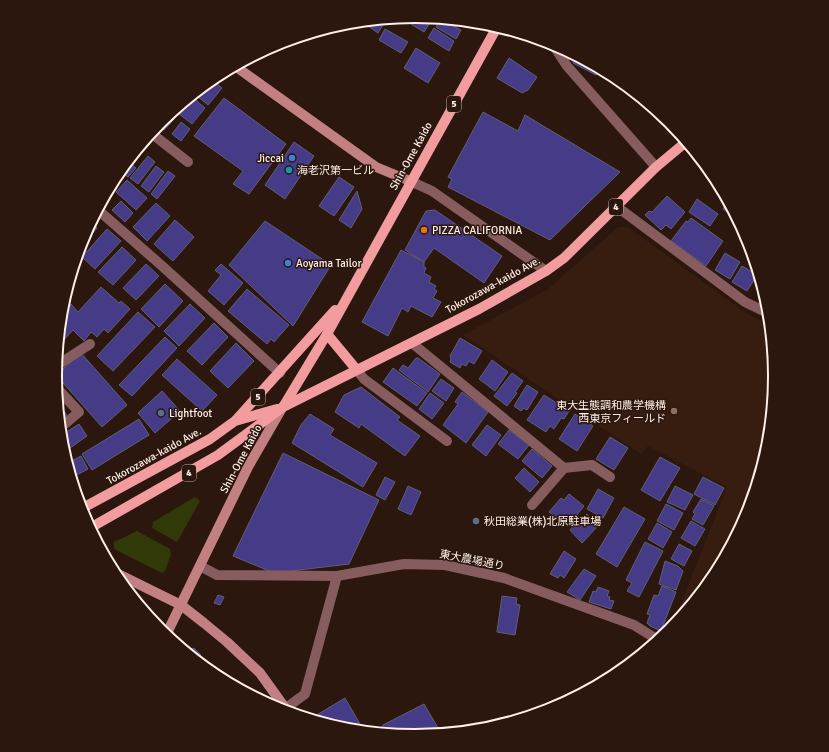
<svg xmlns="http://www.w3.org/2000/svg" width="829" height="752" font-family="Signika,'Noto Sans JP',sans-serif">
<rect width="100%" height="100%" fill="#2b170e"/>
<path fill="#371c10" d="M618 227H628L745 312 770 327 774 376 768 446 747 514 714 576 671 628 727 487 648 446 641 454 463 335 548 289Z"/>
<g fill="#323908">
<path d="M195 497 200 501 177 542 152 528 153 522Z"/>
<path d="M137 531 170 549 171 554 165 571 162 573 114 549V542Z"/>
</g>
<g fill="#453b87" stroke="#5f5f77">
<path d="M416 16 433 18 424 32 411 24Z"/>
<path d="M440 19 461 30 456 39 436 27Z"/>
<path d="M376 20 383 25 378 33 361 21Z"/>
<path d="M434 28 454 41 449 51 428 38Z"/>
<path d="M385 29 408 42 401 53 379 40Z"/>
<path d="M416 48 440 63 428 83 404 68Z"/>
<path d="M509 58 537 77 528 90 522 93 497 78Z"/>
<path d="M576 58 598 70 596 75 573 63Z"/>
<path d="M211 79 222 88 208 105 197 96Z"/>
<path d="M191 96 205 108 192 124 174 110Z"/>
<path d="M224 98 286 144 249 194 233 184 243 171 194 136Z"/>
<path d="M171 112 176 117 164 130 157 125Z"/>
<path d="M483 112 518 131 525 115 620 172 550 240 448 187 452 179 448 177Z"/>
<path d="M181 122 190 129 181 141 172 134Z"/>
<path d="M144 141 147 143 130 163 136 168 128 177 120 171Z"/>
<path d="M294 142 314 156 285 199 265 185Z"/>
<path d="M148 156 155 162 138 184 130 178Z"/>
<path d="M156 166 164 172 149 192 141 186Z"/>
<path d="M168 171 175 176 157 199 151 194Z"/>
<path d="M115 176 120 180 105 198 104 197Z"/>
<path d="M339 177 354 187 334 216 319 206Z"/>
<path d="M127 180 147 198 136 210 116 192Z"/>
<path d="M357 191 362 209 351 228 339 220Z"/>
<path d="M724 194 739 223 729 216 730 214 723 209 726 204 720 200Z"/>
<path d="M667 196 685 212 671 229 666 225 661 230 645 215 649 211 652 212Z"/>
<path d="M697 199 718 214 710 226 689 212Z"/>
<path d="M121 201 133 213 125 222 112 210Z"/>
<path d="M156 203 170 216 147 241 133 227Z"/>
<path d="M435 210 502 256 484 283 434 248 424 262 405 250 426 211Z"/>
<path d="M691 218 723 241 706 266 671 241 686 221 688 222Z"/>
<path d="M175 220 194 237 173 261 154 244Z"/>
<path d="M265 221 331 265 293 326 229 265Z"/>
<path d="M91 222 97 228 82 246 80 244 82 238Z"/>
<path d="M107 229 121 241 95 269 82 257Z"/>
<path d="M122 247 136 260 113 285 98 272Z"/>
<path d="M401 250 424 262V267L426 268 424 273 431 277 429 282 436 286 434 289 437 291 433 298 441 302 432 317 411 306 408 312 402 308 388 336 362 322Z"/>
<path d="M725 253 740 262 730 279 715 270Z"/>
<path d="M146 264 159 276 136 300 123 288Z"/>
<path d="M221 264 243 283 224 305 208 291 221 275 215 270Z"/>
<path d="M742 266 757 275 747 291 732 282Z"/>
<path d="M165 284 183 301 159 327 141 309Z"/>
<path d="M101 287 119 303 121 301 130 309 108 333 104 329 97 337 91 332 84 341 73 330 61 343 58 340 61 315 71 304 78 312Z"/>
<path d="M247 289 289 325 274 342 271 339 267 344 228 311Z"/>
<path d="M190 304 205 318 179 346 164 331Z"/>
<path d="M138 312 155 327 113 371 97 356Z"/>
<path d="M214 323 228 337 202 365 187 351Z"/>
<path d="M165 337 177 348 132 396 119 385Z"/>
<path d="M460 338 482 351 474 364 469 361 466 366 462 364 460 368 450 362 451 359 450 356Z"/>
<path d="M236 343 254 361 228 388 210 371Z"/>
<path d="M81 353 127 405 102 427 56 375Z"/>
<path d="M416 358H418L440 374 428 392 399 370 403 365 408 368Z"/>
<path d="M177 359 217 395 202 411 162 375Z"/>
<path d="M492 360 508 372 495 391 479 379Z"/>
<path d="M393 368 427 393 417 406 383 382Z"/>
<path d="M512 373 523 381 515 392 517 393 507 406 494 396Z"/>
<path d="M441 379 454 388 446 401 432 391Z"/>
<path d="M527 385 538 392 527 410 524 408 521 411 514 406Z"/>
<path d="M361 387 400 417 397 420 420 436 405 456 361 424 359 428 335 412 344 395Z"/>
<path d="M162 391 180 411 155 433 138 413Z"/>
<path d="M462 392 488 412 466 443 443 425 458 404 455 402Z"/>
<path d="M430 393 444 403 432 419 419 409Z"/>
<path d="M544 395 569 411 564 419 561 418 554 429 550 426 546 432 527 420Z"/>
<path d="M57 403 67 415 59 421Z"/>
<path d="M310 414 334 429 330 435 377 463 363 487 292 443 301 425Z"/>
<path d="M575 414 593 426 577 451 559 439Z"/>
<path d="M139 419 149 435 92 470 82 454Z"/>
<path d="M79 424 87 436 63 453 60 436Z"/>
<path d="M487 425 501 435 486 456 472 445Z"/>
<path d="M509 430 529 445 518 459 498 444Z"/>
<path d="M610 437 628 448 614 470 596 459Z"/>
<path d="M532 449 552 466 542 478 522 461Z"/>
<path d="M283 453 379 500 349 564 274 573 233 556Z"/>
<path d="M81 456 88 469 75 476 68 463Z"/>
<path d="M660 457 680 468 660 501 641 490Z"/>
<path d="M524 468 539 482 530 492 515 478Z"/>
<path d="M385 477 395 482 385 500 376 495Z"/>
<path d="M703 477 724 488 715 505 694 494Z"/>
<path d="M408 486 421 492 411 515 398 509Z"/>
<path d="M675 486 693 495 685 510 667 502Z"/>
<path d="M598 489 614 498 603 518 587 509Z"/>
<path d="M569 494 584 506 568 526 549 512 561 498 564 500Z"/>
<path d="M701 499 714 506 703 525 692 519 695 514 693 512Z"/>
<path d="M666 504 683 513 674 530 657 521Z"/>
<path d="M624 507 645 519 617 567 596 554Z"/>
<path d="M587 514 598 526 582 543 570 530 580 517 582 518Z"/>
<path d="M691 521 705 529 695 546 681 538Z"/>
<path d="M657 523 672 532 663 548 648 539Z"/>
<path d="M645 542 663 551 639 597 627 591 632 583 626 580Z"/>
<path d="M679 544 692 551 684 566 671 559Z"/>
<path d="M564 551 576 559 564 578 560 575 558 578 550 574Z"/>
<path d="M665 561 678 566 683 571 676 590 659 584Z"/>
<path d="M584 569 596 576 580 600 567 592Z"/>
<path d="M662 586 676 592 661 631 650 626 647 623 650 615 647 614 654 595 658 596Z"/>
<path d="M598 587 609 591 607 596 610 597 609 600 614 601 611 609 589 602 593 591 596 592Z"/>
<path d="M218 595 224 597 220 605 214 603Z"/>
<path d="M502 596 517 598 516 604 520 605 515 635 497 632Z"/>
<path d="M194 648 201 655 196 660 186 652Z"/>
<path d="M345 698 364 731 344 729 318 721 315 716Z"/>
<path d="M424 704 441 733 414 736 382 733 380 729 383 725Z"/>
</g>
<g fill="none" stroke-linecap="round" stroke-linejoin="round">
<g stroke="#865c5e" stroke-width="10">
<path d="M552 43 567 66 656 167"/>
<path d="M151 133 188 162"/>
<path d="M410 181 432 191 546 271"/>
<path d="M616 206 745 302 768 313"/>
<path d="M97 209 161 265 280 373"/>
<path d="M412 343 564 468 592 465 610 477"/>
<path d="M56 366 90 344"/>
<path d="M356 369 364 379 447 441"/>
<path d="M56 387 79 412 60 428"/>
<path d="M532 505 564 468"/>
<path d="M200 566 217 575 337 576 404 564 445 565 504 578 634 625 658 640"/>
<path d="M286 708 305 694 337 576"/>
</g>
<g stroke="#c38083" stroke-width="10">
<path d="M235 66 376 167 410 181"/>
<path d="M112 571 181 605 204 623 227 642 260 673 288 712"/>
<path d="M166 635 248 467 282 408"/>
</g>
<g stroke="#f29ca0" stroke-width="10">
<path d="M327 334 356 369"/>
<path d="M283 407 327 334 497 27"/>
<path d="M236 420 335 310"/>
<path d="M81 509 210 439 235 421 277 409"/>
<path d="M90 528 218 455 283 407 479 309 546 271 564 258 656 167 686 142"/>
</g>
</g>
<g fill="#3f7fe0" stroke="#2b170e" stroke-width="1.5">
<circle cx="292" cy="158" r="4"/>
<circle cx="288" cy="263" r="4"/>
</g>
<circle fill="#0f9aa8" stroke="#2b170e" stroke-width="1.5" cx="289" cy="170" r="4"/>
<circle fill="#e8710a" stroke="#2b170e" stroke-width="1.5" cx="424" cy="230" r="4"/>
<circle fill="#8d6e63" stroke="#2b170e" stroke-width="1.5" cx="674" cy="411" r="4"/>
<g fill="#5c6f8a" stroke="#2b170e" stroke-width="1.5">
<circle cx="161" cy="413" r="4"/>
<circle cx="476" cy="521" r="4"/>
</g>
<g text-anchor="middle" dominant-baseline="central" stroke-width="3" stroke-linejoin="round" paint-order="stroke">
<g fill="#2b170e" stroke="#bfaea7" stroke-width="1">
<rect x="447" y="96" width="14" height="16" rx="3"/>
<rect x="609" y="199" width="14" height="16" rx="3"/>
<rect x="251" y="389" width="14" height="16" rx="3"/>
<rect x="182" y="465" width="14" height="16" rx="3"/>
</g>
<g font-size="10" font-weight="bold" fill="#feefe8">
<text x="454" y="104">5</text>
<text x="616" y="207">4</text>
<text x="258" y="397">5</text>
<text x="189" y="473">4</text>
</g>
<g font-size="11" fill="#feefe8" stroke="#2b170e">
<text transform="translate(411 156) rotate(-61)">Shin-Ome Kaido</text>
<text transform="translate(493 285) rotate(-29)">Tokorozawa-kaido Ave.</text>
<text transform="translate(154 456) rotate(-29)">Tokorozawa-kaido Ave.</text>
<text transform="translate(241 459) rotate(-62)">Shin-Ome Kaido</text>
<text transform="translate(472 560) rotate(11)">東大農場通り</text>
</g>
<g font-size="11" fill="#feefe8" stroke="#2b170e" text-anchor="start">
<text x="284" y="158" text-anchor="end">Jiccai</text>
<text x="297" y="170">海老沢第一ビル</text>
<text x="432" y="230">PIZZA CALIFORNIA</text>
<text x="296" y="263">Aoyama Tailor</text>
<text x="666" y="405" text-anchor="end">東大生態調和農学機構<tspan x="666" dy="13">西東京フィールド</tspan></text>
<text x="169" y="413">Lightfoot</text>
<text x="484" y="521">秋田総業(株)北原駐車場</text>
</g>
</g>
<path d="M0 0H829V752H0ZM62 376a353 353 0 1 1 706 0a353 353 0 1 1-706 0Z" fill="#2b170e" fill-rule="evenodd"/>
<path fill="none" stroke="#feefe8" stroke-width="2" d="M62 376a353 353 0 1 1 706 0a353 353 0 1 1-706 0Z"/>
</svg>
